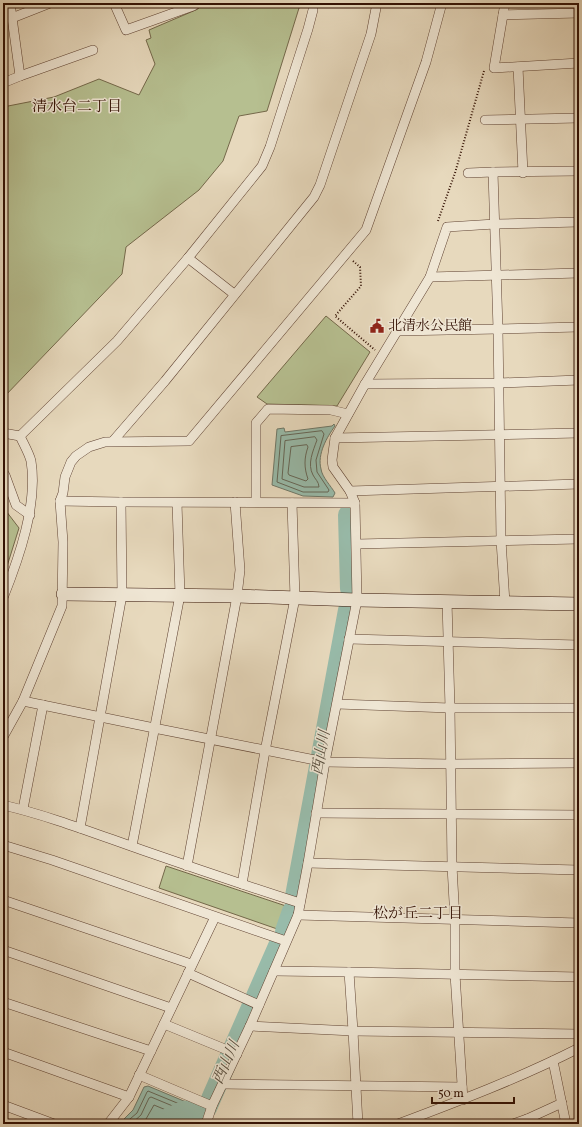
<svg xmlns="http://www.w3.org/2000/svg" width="582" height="1127" font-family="Vollkorn,'Noto Serif JP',serif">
<rect width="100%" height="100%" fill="#e7d9bd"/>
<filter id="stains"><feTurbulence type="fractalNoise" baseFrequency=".005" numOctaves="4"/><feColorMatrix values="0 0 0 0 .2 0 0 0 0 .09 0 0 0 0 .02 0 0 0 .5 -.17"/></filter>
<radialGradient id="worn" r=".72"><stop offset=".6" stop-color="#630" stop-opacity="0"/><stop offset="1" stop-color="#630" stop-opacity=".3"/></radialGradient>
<g fill="#b6bf90" stroke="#74684a">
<path d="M203 3H298L299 8 267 111 239 116 223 161 199 190 126 247 122 274 3 398V107L54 97 99 79 139 95 155 64 146 40 151 38 149 30 198 9Z"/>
<path d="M326 316 370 352 337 406 267 404 257 397Z"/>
<path d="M3 507 19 528 3 579Z"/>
<path d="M166 866 289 907 291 912 283 931 159 888Z"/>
</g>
<g fill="#98bbaa" stroke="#6f7767">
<path d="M334 424 335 426C327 437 317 454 321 469 322 477 331 486 335 493L333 497 303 496 272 485 277 429 284 428 285 432 332 426Z"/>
<path d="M148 1086 203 1109 204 1114 200 1124H119L133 1110 144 1087Z"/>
</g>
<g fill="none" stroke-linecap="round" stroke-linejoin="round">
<g stroke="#656656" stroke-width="1">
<path d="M322 431 324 434 316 460 317 472 329 490 328 492H303L277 482 281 436Z"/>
<path d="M315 437 317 440C313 451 307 464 313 475 315 479 319 482 319 487H304L282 479 285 441Z"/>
<path d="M307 445 308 447C304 458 304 468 308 479L306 481 289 475 288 473 291 447Z"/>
<path d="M124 1124 137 1113 147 1092 148 1091 199 1112 200 1114 196 1124"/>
<path d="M131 1124 141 1115 149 1098 151 1097 192 1114 193 1116 191 1124"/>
<path d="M140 1124 146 1119 154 1105 185 1118V1124"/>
</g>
<g stroke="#98bbaa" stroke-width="20">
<path d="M348 515 350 589"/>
<path d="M295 896 348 610"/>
<path d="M285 931 292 911"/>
<path d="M156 1124 183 1111 207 1108 278 946"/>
</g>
<defs>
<g id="street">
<path d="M114 3 126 30 193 6 196 3"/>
<path d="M505 3 494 68 579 63"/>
<path d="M503 15 579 13"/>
<path d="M12 18 50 3"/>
<path d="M518 67 523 173"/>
<path d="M20 76 93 50"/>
<path d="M3 83 20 76 10 3"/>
<path d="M485 120 579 118"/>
<path d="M493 172 579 171"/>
<path d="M188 258 234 294"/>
<path d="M430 277 579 273"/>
<path d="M397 331 498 329 493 172 468 173"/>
<path d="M365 384 499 383 579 380"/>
<path d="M3 433 20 436C23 443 29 453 31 461 38 504 19 558 3 598"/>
<path d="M20 436 117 341 188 258 262 166 270 147 308 29 313 10V3"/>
<path d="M335 438 579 433"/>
<path d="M113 441 165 381 314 197 320 185 371 34 377 3"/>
<path d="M3 474 5 475 16 505 30 515"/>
<path d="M350 491 579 484"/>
<path d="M60 501 121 502 355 503"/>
<path d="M256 502V423L268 409 331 410 348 414"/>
<path d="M357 544 579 539"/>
<path d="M447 601 450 708 452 866 455 920V974L463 1100"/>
<path d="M505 603 501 540 498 329 579 327"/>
<path d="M349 639 579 645"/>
<path d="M23 701 154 728 325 762 450 764 579 763"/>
<path d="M337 704 450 708H579"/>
<path d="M3 737 23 701 62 606 63 542 60 501 63 493 65 477 71 462 76 456 89 447 105 442 189 441 366 230 426 62 442 3"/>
<path d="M3 805C50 816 96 834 142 850 194 868 247 886 300 903"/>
<path d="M23 809 43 705"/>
<path d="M316 813 579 815"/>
<path d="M80 828 122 595 121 502"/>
<path d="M3 845 52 860 286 941"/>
<path d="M132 846 180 595 177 503"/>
<path d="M308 863 579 870"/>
<path d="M187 866 237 596 240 570 235 502"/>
<path d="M242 884 265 751 295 598 292 503"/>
<path d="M3 900 191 964"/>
<path d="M298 915 579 923"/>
<path d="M3 950 171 1008"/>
<path d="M274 971 349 972 353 1031 358 1124"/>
<path d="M349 972 579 977"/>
<path d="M188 973 259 1005"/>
<path d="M3 1002 151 1051"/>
<path d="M164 1024 237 1054"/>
<path d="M250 1026 353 1031 579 1034"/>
<path d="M3 1052 129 1097"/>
<path d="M553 1061 566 1124"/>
<path d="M139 1075 212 1106"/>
<path d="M223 1084 462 1087"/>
<path d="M3 1105 54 1124"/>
<path d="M527 1119 562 1103"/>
<path d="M108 1124 129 1097 215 917"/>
<path d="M206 1124 212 1106 250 1026 298 915 308 863 325 762 357 600 355 503 350 491 333 467 332 460 335 438 365 384 430 277 447 227 495 224 579 222"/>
<path d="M398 1124C459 1101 520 1078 579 1048"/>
<path d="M513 1124 527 1119V1124"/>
</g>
<path id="secondary" d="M63 594 237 596 357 600 579 604"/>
</defs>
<use href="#street" stroke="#5f4232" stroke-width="10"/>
<use href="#secondary" stroke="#321003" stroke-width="14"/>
<g stroke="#321003" stroke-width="2" stroke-dasharray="1 2" stroke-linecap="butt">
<path d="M438 221 455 173 484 71"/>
<path d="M353 261 360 267 361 286 335 316 375 350"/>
</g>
<use href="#street" stroke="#efe6d4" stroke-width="9"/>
<use href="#secondary" stroke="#efe6d4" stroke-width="13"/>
</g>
<defs>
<symbol id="civic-bare" viewBox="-9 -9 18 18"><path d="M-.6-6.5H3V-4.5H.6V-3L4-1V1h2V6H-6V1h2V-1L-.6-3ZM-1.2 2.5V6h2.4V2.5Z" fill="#8f2418" stroke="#efe6d4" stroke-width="2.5" paint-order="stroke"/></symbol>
</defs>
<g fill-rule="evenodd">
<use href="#civic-bare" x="367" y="316" width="20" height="20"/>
</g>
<g text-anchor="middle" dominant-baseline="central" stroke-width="3" stroke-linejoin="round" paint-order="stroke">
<g font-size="14" fill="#321003" stroke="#efe6d4" text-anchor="start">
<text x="388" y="326">北清水公民館</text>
</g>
<g font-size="15" fill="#321003" stroke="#efe6d4">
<text x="77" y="107">清水台二丁目</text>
<text x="418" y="914">松が丘二丁目</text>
</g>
<g font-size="15" font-style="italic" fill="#564c3d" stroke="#efe6d4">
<text transform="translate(322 753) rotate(-80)">西山川</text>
<text transform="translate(227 1063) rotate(-66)">西山川</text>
</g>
</g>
<rect width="582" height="1127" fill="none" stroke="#e7d9bd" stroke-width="16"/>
<rect x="4" y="4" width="574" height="1119" fill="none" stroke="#321003" stroke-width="2"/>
<rect x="8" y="8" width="566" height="1111" fill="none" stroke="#321003"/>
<path d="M432 1097v6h82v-6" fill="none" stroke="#321003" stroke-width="2"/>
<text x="438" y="1097" font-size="12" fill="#321003" stroke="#efe6d4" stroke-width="3" paint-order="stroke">50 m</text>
<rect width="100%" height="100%" filter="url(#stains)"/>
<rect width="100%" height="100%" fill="url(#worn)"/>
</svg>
